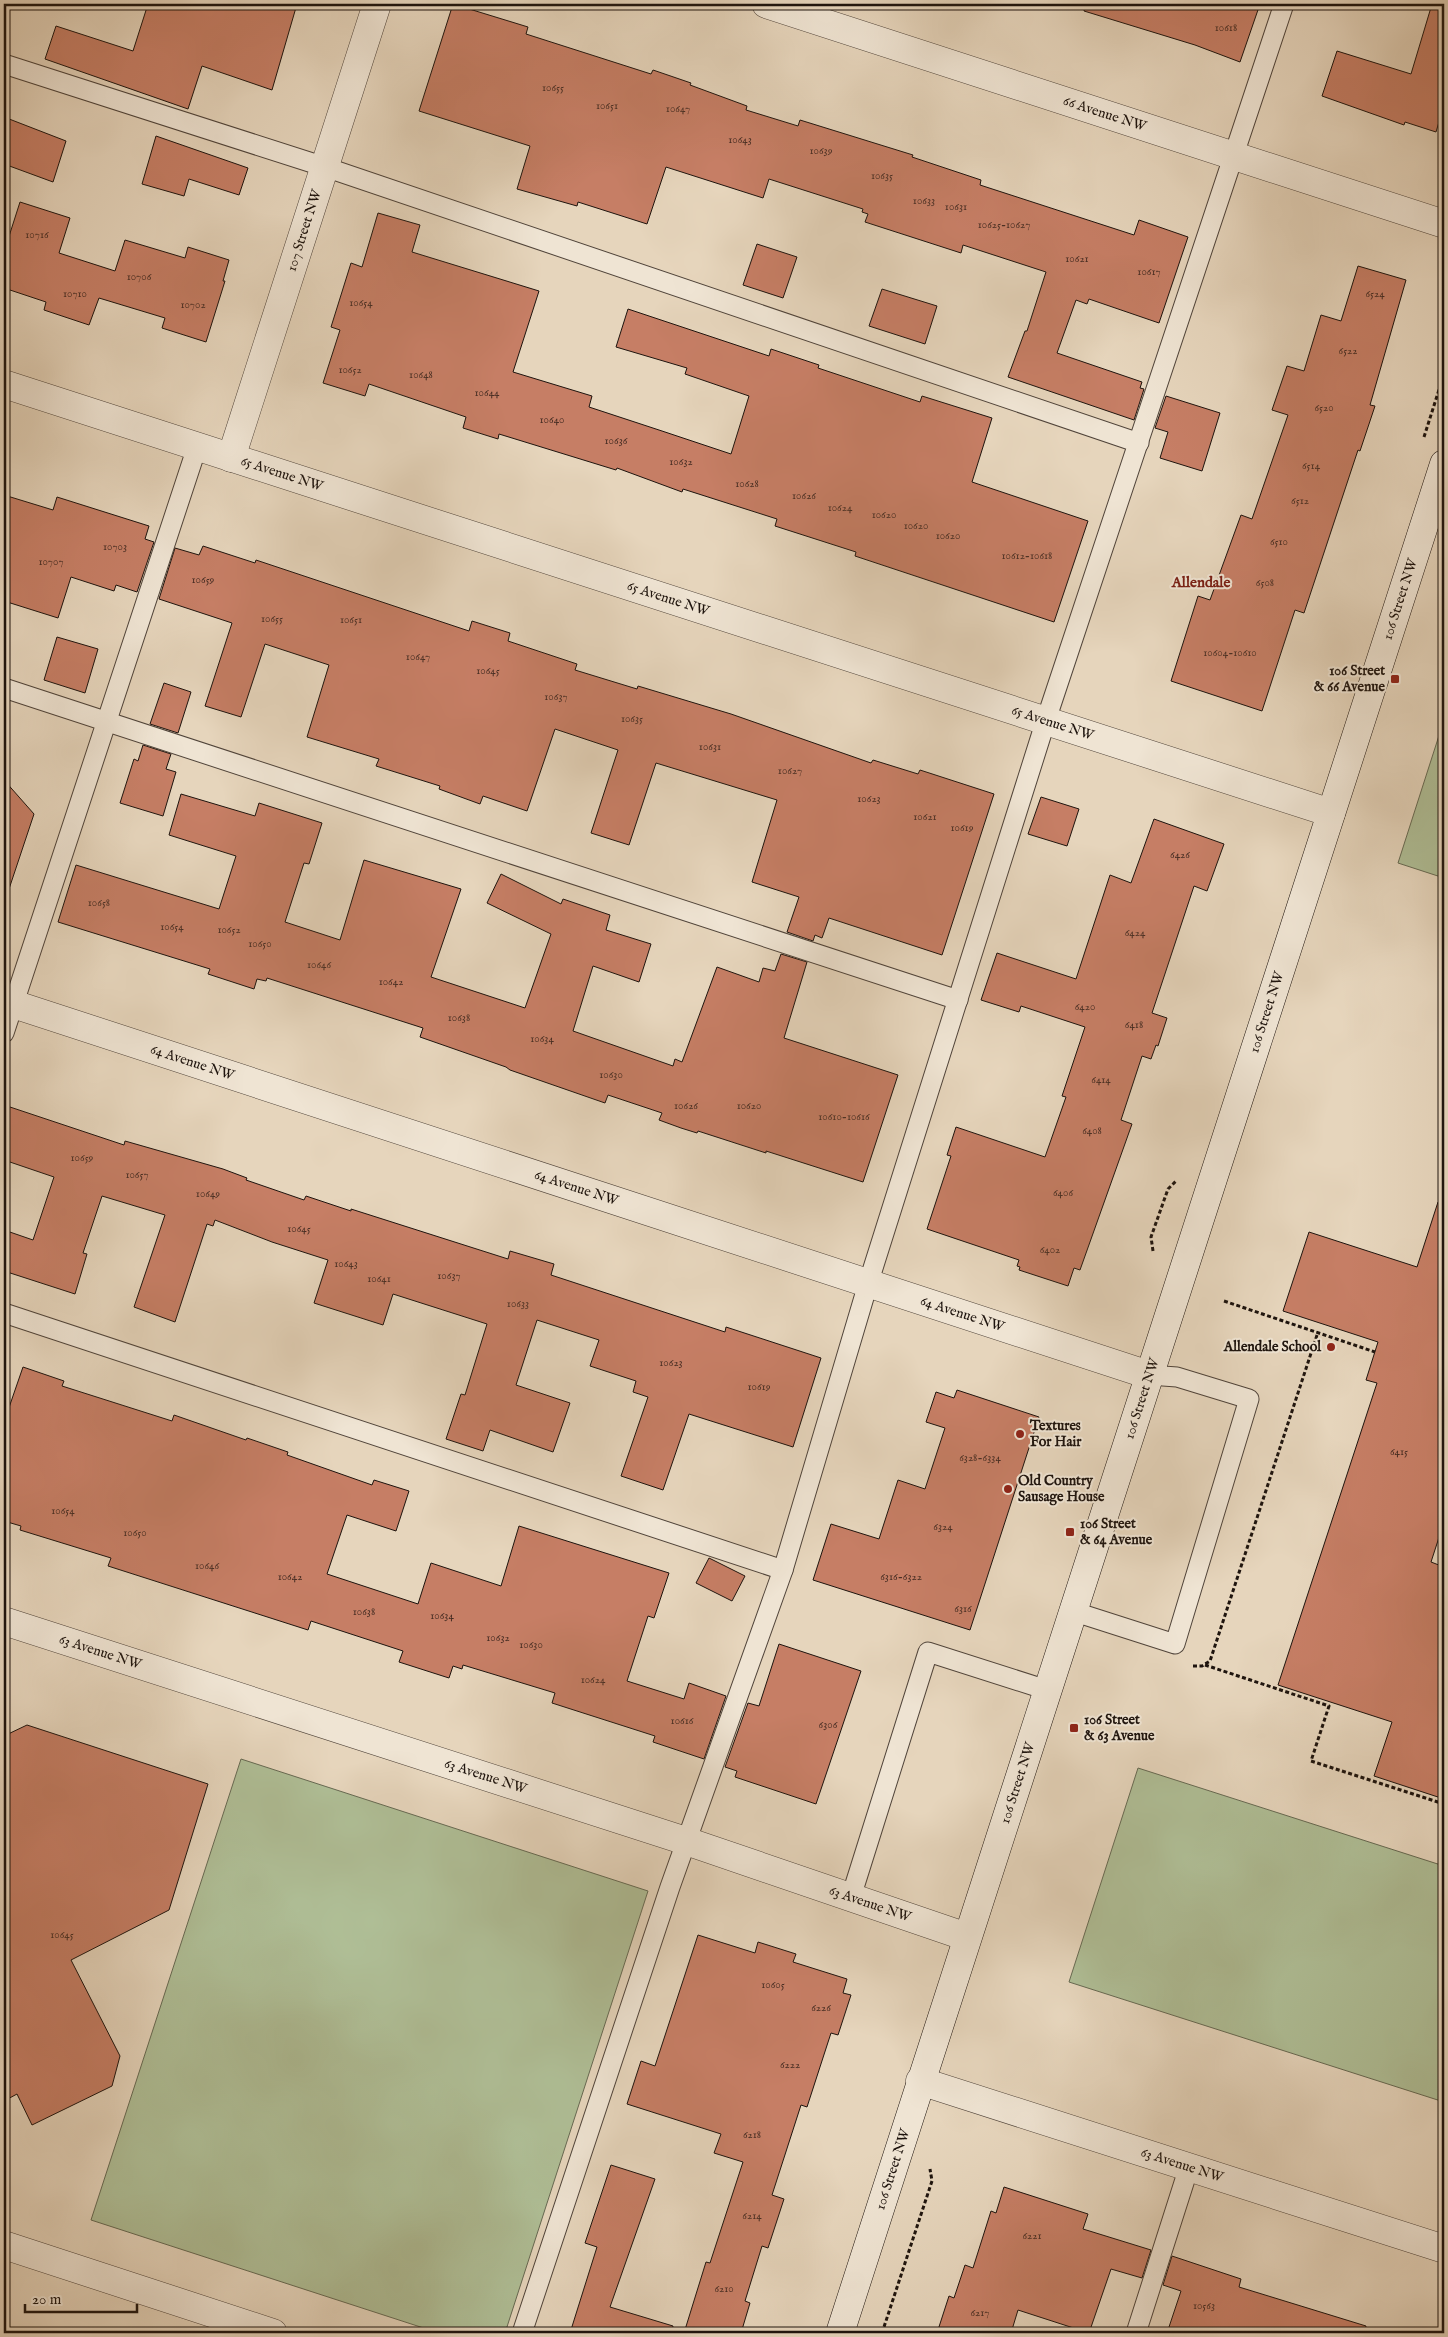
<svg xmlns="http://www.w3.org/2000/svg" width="1448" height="2337" font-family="'IM FELL English',serif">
<rect width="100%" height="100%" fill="#e6d5bc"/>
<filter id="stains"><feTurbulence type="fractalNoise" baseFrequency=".004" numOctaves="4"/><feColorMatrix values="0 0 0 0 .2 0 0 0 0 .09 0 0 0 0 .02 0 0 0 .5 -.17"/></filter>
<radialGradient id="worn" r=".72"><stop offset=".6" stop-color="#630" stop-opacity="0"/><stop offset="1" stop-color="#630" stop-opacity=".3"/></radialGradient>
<g fill="#afbe96" stroke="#666952">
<path d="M1444 720V878L1398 863Z"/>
<path d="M241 1759 648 1891 505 2333H439L91 2220Z"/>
<path d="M1138 1768 1444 1866V2102L1069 1982Z"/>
</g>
<g fill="#c67e65" stroke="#1e140e">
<path d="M148 4H297L272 90 202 66 188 109 45 59 56 26 133 51Z"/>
<path d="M453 4 528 27 526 34 651 74 653 70 691 83 690 85 747 106 746 110 798 126 800 120 913 155 912 157 981 180 980 185 1134 235 1139 220 1188 237 1159 323 1089 299 1087 304 1076 300 1057 353 1142 382 1140 388 1144 389 1134 420 1008 377 1025 331H1027L1046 272 963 245 961 253 865 222 868 214 862 212 863 209 769 179 763 198 666 167 647 224 578 202 577 206 517 189 530 146 419 111Z"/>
<path d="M1085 4H1260L1240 62 1195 45 1084 11Z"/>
<path d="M1432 4H1444V105L1436 132 1405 122 1404 125 1322 96 1337 51 1411 74Z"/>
<path d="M4 117 66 141 53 182 4 164Z"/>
<path d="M156 136 248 168 239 195 189 179 184 196 142 184Z"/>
<path d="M20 202 70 218 59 253 115 271 125 240 185 258 188 247 229 260 223 281H225L206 342 162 328 165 318 99 298 89 325 44 310 46 302 4 288V252Z"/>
<path d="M378 213 420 225 412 252 539 291 513 372 592 396 589 407 662 431 731 454 749 396 685 374 687 368 616 347 628 309 769 356 771 349 819 365 818 368 920 402 922 396 992 418 972 482 1088 521 1054 622 855 556 856 552 775 526 777 519 683 489 682 492 617 468 616 470 499 434 498 439 463 428 466 417 369 384 365 396 323 383 340 330 331 327 351 263 362 267Z"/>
<path d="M757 244 797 257 783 298 743 285Z"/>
<path d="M1358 266 1406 280 1370 405 1375 406 1360 451 1358 450 1304 613 1295 610 1262 711 1171 681 1198 596 1210 600 1241 515 1252 519 1288 415 1272 410 1287 366 1304 371 1321 315 1341 321Z"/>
<path d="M882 289 937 306 925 344 869 326Z"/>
<path d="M1166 396 1220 413 1202 471 1160 458 1168 432 1155 428Z"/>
<path d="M4 495 53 510 57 497 149 526 145 539 154 542 137 592 116 585 114 591 71 577 58 618 4 601Z"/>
<path d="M203 546 255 563 256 560 469 631 472 621 510 633 508 641 577 664 575 670 637 689 638 686 731 714 871 763 873 760 918 774 920 770 994 794 942 955 829 918 822 938 815 935 813 941 787 932 799 897 752 882 777 800 656 763 629 845 591 833 618 750 555 729 527 811 483 796 480 804 439 789 440 786 376 766 379 759 307 737 329 665 265 644 241 717 205 706 232 623 159 599 175 548 199 555Z"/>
<path d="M57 637 98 649 85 693 44 680Z"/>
<path d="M164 683 191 692 178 733 150 724Z"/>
<path d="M143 745 171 754 166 769 176 772 163 816 120 803 134 759 138 761Z"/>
<path d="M4 780 34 814 9 889 4 888Z"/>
<path d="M181 794 255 816 259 803 322 823 309 864 304 863 285 922 340 940 364 860 461 889 431 977 525 1008 551 934 487 903 501 874 561 904 563 899 610 915 606 930 651 944 639 982 593 966 573 1031 673 1066 675 1059 682 1062 717 967 759 982 763 968 775 971 781 954 807 962 784 1038 898 1075 863 1182 766 1151V1153L698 1131 697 1133 681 1128 659 1120 662 1113 608 1095 605 1103 510 1070 506 1067 420 1037 423 1028 267 978 266 981 257 979 254 989 208 974 210 969 58 922 76 865 219 909 236 856 169 835Z"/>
<path d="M1041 797 1079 809 1067 846 1028 834Z"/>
<path d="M1154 819 1224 844 1207 891 1194 886 1152 1013 1167 1018 1158 1046 1156 1045 1151 1059 1142 1056 1121 1120 1132 1124 1080 1270 1074 1268 1068 1286 1019 1270 1020 1267 1017 1266 1019 1260 927 1229 951 1156 947 1155 956 1127 1045 1157 1066 1097 1062 1096 1085 1027 1021 1006 1019 1012 981 1000 997 953 1076 979 1110 875 1131 883Z"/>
<path d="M4 1105 124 1145 125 1141 223 1169 247 1178 246 1180 304 1200 306 1196 351 1211V1209L508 1259 510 1251 554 1264 551 1275 725 1332 726 1327 821 1358 793 1447 689 1414 663 1490 621 1476 648 1397 633 1392 636 1381 590 1366 599 1340 537 1320 516 1385 570 1403 553 1452 490 1430 483 1451 446 1439 461 1394 465 1395 487 1324 393 1294 383 1325 314 1303 328 1260 272 1242 215 1220 213 1226 207 1224 175 1322 134 1307 165 1215 102 1196 83 1253 87 1254 75 1294 4 1271V1230L33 1240 54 1177 4 1160Z"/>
<path d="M1438 1202 1444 1203V1522L1431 1562 1444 1567V1799L1374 1776 1392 1722 1278 1685 1377 1383 1366 1380 1378 1342 1283 1311 1309 1232 1417 1267Z"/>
<path d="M23 1367 64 1381 62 1386 172 1421 174 1415 246 1440 247 1438 288 1452 287 1455 372 1485 374 1480 409 1491 396 1531 347 1515 327 1574 418 1604 431 1563 501 1586 519 1526 669 1573 654 1618 648 1616 627 1681 684 1699 689 1683 726 1696 704 1759 653 1742 655 1736 552 1703 555 1693 463 1665 462 1669 453 1666 449 1678 399 1662 403 1651 311 1621 308 1630 108 1566 111 1558 20 1530 21 1526 4 1521V1422Z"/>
<path d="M957 1390 1039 1417 970 1630 813 1580 831 1524 879 1539 898 1480 925 1489 945 1428 926 1422 936 1392 954 1398Z"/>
<path d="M709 1558 745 1576 732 1601 696 1583Z"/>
<path d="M779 1644 861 1671 816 1804 735 1777 737 1771 725 1767 748 1703 759 1706Z"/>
<path d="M27 1725 208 1784 169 1910 71 1960 120 2056 112 2086 32 2125 17 2094 4 2101V1736Z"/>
<path d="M698 1935 755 1953 758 1942 796 1954 793 1962 847 1979 843 1993 851 1995 838 2035 831 2033 807 2107 801 2105 772 2195 784 2199 768 2248 762 2246 745 2301 750 2303 741 2333H684L706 2262 710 2263 743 2162 714 2153 721 2134 627 2104 641 2061 655 2066Z"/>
<path d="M611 2165 655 2179 610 2307 673 2326 672 2333H570L597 2247 585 2243Z"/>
<path d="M1004 2187 1088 2214 1083 2229 1151 2250 1142 2278 1111 2269 1089 2333 1018 2310 1011 2333H937L949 2296 954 2298 965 2265 973 2268 991 2211 996 2213Z"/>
<path d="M1172 2256 1241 2279 1239 2287 1366 2326 1365 2333H1167L1181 2291 1163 2285Z"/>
</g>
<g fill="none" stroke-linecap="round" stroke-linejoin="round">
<defs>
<g id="lane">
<path d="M4 64 325 167 1139 443"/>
<path d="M4 688 958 1000"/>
<path d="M4 1033 197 447"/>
<path d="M4 1313 783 1570"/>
<path d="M1072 1611 1175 1644 1249 1399 1177 1377 1149 1375"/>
<path d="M851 1897 928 1652 1047 1690"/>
<path d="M522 2333 670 1887 783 1570 868 1284 1046 720 1284 4"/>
<path d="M1136 2333 1189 2167"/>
</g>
<g id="street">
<path id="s1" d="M766 4 1444 224"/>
<path id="s2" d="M4 384 1331 813"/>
<path id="s3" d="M231 458 377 4"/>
<path id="s4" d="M4 1001 1149 1375"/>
<path id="s5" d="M4 1621 686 1841 967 1937"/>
<path id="s6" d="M920 2081 1444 2249"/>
<path d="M4 2245 273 2333"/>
</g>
<g id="secondary">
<path id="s7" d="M840 2333 1444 464"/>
</g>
</defs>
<use href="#lane" stroke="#50443a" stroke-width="21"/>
<use href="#street" stroke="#50443a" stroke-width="29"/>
<use href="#secondary" stroke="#1e140e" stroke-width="29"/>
<g stroke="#1e140e" stroke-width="3" stroke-dasharray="4 2.5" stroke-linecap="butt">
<path d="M1424 437 1444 374"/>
<path d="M1153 1251 1151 1237 1168 1189 1176 1181"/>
<path d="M1224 1301 1375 1352"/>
<path d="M1205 1665 1329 1706 1311 1761 1444 1804"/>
<path d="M1193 1666H1202L1210 1661 1318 1332"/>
<path d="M882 2333 932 2181 930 2169"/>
</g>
<use href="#lane" stroke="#efe4d3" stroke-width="19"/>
<use href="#street" stroke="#efe4d3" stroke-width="28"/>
<use href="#secondary" stroke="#efe4d3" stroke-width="28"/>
</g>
<g fill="#8f2418" stroke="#efe4d3" stroke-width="2">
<rect x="1390" y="674" width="10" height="10" rx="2.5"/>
<circle cx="1331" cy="1347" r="5"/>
<circle cx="1020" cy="1434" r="5"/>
<circle cx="1008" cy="1489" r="5"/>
<rect x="1065" y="1527" width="10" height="10" rx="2.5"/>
<rect x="1069" y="1723" width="10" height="10" rx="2.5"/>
</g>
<g text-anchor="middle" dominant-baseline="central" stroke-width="4" stroke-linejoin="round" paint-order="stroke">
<g font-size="11" fill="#482e24">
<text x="1226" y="28">10618</text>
<text x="553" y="88">10655</text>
<text x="607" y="106">10651</text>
<text x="678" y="109">10647</text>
<text x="740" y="140">10643</text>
<text x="821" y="151">10639</text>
<text x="882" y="176">10635</text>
<text x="924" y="201">10633</text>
<text x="956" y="207">10631</text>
<text x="1004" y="225">10625-10627</text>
<text x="37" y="235">10716</text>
<text x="1077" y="259">10621</text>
<text x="1149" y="272">10617</text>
<text x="139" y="277">10706</text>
<text x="75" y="294">10710</text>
<text x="1375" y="294">6524</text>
<text x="361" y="303">10654</text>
<text x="193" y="305">10702</text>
<text x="1348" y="351">6522</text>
<text x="350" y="370">10652</text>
<text x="421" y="375">10648</text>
<text x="487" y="393">10644</text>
<text x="1324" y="408">6520</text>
<text x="552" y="420">10640</text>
<text x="616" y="441">10636</text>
<text x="681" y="462">10632</text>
<text x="1311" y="466">6514</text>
<text x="747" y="484">10628</text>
<text x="804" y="496">10626</text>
<text x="1300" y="501">6512</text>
<text x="840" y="508">10624</text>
<text x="884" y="515">10620</text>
<text x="916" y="526">10620</text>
<text x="948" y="536">10620</text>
<text x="1279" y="542">6510</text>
<text x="115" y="547">10703</text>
<text x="1027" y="556">10612-10618</text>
<text x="51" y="562">10707</text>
<text x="203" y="580">10659</text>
<text x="1265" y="583">6508</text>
<text x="272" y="619">10655</text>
<text x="351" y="620">10651</text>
<text x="1230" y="653">10604-10610</text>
<text x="418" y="657">10647</text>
<text x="488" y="671">10645</text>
<text x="556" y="697">10637</text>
<text x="632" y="719">10635</text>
<text x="710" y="747">10631</text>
<text x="790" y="771">10627</text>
<text x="869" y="799">10623</text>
<text x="925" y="817">10621</text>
<text x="962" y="828">10619</text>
<text x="1180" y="855">6426</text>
<text x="99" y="903">10658</text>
<text x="172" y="927">10654</text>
<text x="229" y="930">10652</text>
<text x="1135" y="933">6424</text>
<text x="260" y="944">10650</text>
<text x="319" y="965">10646</text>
<text x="391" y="982">10642</text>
<text x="1085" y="1007">6420</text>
<text x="459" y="1018">10638</text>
<text x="1134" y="1025">6418</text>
<text x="542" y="1039">10634</text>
<text x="611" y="1075">10630</text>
<text x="1101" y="1080">6414</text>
<text x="686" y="1106">10626</text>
<text x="749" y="1106">10620</text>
<text x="844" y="1117">10610-10616</text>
<text x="1092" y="1131">6408</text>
<text x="82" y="1158">10659</text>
<text x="137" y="1175">10657</text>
<text x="1063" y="1193">6406</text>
<text x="208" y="1194">10649</text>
<text x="299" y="1229">10645</text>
<text x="1050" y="1250">6402</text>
<text x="346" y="1264">10643</text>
<text x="449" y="1276">10637</text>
<text x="379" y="1279">10641</text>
<text x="518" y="1304">10633</text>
<text x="671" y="1363">10623</text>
<text x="759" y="1387">10619</text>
<text x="1399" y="1452">6415</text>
<text x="980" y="1458">6328-6334</text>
<text x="63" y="1511">10654</text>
<text x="943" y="1527">6324</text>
<text x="135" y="1533">10650</text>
<text x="207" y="1566">10646</text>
<text x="290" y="1577">10642</text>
<text x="901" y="1577">6316-6322</text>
<text x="963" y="1609">6316</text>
<text x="364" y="1612">10638</text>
<text x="442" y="1616">10634</text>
<text x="498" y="1638">10632</text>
<text x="531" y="1645">10630</text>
<text x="593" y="1680">10624</text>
<text x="682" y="1721">10616</text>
<text x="828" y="1725">6306</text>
<text x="62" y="1935">10645</text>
<text x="773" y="1985">10605</text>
<text x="821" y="2008">6226</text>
<text x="790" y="2065">6222</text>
<text x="752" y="2135">6218</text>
<text x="752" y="2216">6214</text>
<text x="1032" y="2236">6221</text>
<text x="724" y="2289">6210</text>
<text x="1204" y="2306">10563</text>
<text x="980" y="2313">6217</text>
</g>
<g font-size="14" fill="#1e140e" stroke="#efe4d3">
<text stroke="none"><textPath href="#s1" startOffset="356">66 Avenue NW</textPath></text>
<text stroke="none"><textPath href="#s3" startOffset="239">107 Street NW</textPath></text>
<text stroke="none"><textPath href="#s2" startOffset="292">65 Avenue NW</textPath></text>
<text stroke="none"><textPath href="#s2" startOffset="698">65 Avenue NW</textPath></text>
<text stroke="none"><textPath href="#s7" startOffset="1822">106 Street NW</textPath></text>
<text stroke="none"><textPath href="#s2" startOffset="1102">65 Avenue NW</textPath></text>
<text stroke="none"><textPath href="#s7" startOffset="1388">106 Street NW</textPath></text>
<text stroke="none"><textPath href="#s4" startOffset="198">64 Avenue NW</textPath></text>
<text stroke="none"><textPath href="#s4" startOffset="602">64 Avenue NW</textPath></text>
<text stroke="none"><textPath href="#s4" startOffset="1008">64 Avenue NW</textPath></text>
<text stroke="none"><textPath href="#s7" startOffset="982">106 Street NW</textPath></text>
<text stroke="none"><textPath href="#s5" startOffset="101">63 Avenue NW</textPath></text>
<text stroke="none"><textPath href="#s5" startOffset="506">63 Avenue NW</textPath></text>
<text stroke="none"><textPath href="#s7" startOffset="578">106 Street NW</textPath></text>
<text stroke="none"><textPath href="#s5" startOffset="911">63 Avenue NW</textPath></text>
<text stroke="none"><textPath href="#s6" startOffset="275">63 Avenue NW</textPath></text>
<text stroke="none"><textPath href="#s7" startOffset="172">106 Street NW</textPath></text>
</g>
<g font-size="14" font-weight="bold" fill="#1e140e" stroke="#efe4d3" text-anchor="start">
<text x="1385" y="671" text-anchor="end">106 Street<tspan x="1385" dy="16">&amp; 66 Avenue</tspan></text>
<text x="1321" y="1347" text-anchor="end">Allendale School</text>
<text x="1030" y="1426">Textures<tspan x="1030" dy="16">For Hair</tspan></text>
<text x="1018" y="1481">Old Country<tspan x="1018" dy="16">Sausage House</tspan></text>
<text x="1080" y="1524">106 Street<tspan x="1080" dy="16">&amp; 64 Avenue</tspan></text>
<text x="1084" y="1720">106 Street<tspan x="1084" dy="16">&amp; 63 Avenue</tspan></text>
</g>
<g font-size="15" font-weight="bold" fill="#7a1f14" stroke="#efe4d3">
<text x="1201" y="582">Allendale</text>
</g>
</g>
<rect width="1448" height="2337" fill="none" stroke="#e6d5bc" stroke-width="20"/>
<rect x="5" y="5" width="1438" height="2327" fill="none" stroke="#1e140e" stroke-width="2.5"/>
<rect x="10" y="10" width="1428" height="2317" fill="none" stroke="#1e140e"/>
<path d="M25 2304v8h112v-8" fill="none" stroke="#1e140e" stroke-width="2.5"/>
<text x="32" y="2304" font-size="15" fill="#1e140e" stroke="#efe4d3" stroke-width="4" paint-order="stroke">20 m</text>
<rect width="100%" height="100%" filter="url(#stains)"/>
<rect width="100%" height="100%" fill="url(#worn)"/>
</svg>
